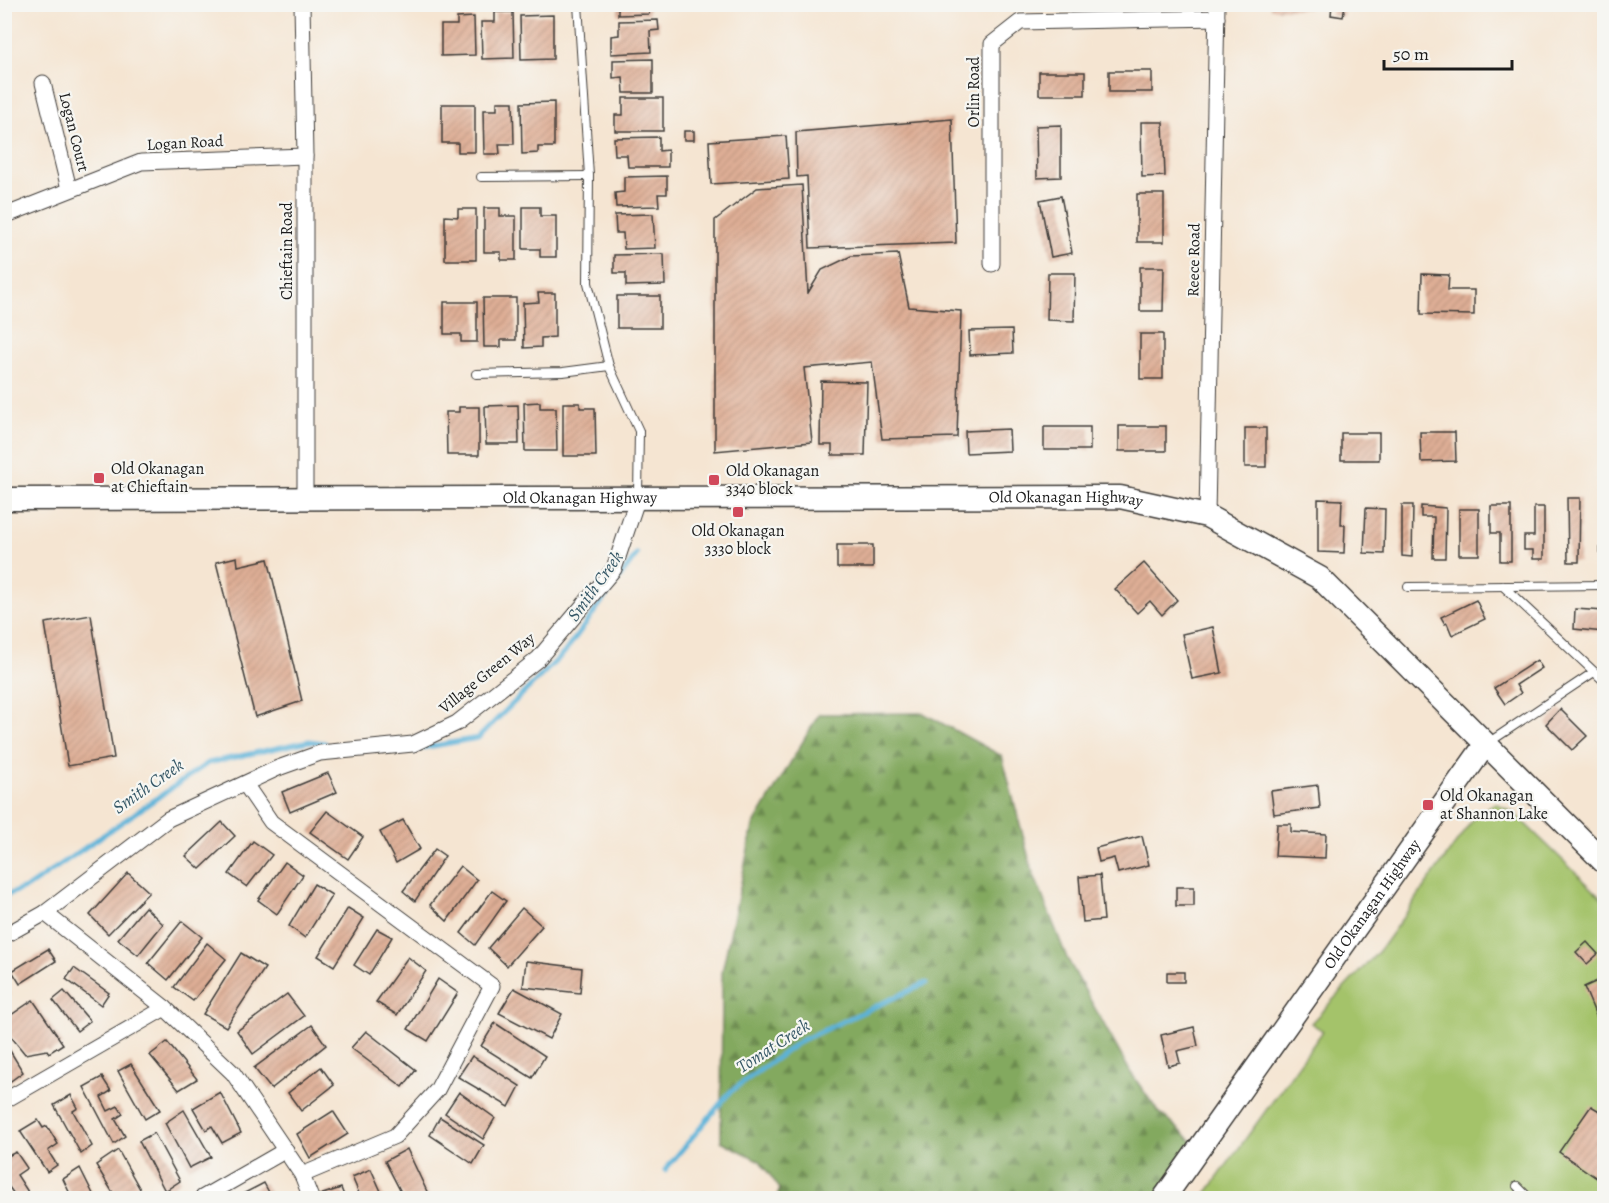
<svg xmlns="http://www.w3.org/2000/svg" width="1609" height="1203" font-family="Alegreya,serif">
<defs>
<pattern id="forest-firs" width="22" height="20" patternUnits="userSpaceOnUse" patternTransform="scale(1.5)"><rect width="22" height="20" fill="#83a95f"/><path d="M5 1l3.5 6h-7zM16 11l3.5 6h-7z" fill="#6a894e"/></pattern>
<pattern id="building-hatch" width="6" height="6" patternUnits="userSpaceOnUse" patternTransform="scale(1.5)"><rect width="6" height="6" fill="#deae95"/><path d="M-1 1l2-2M0 6l6-6M5 7l2-2" fill="none" stroke="#be9580"/></pattern>
</defs>
<rect width="100%" height="100%" fill="#f6f6f2"/>
<filter id="ink" filterUnits="userSpaceOnUse"><feTurbulence type="fractalNoise" baseFrequency=".0167" numOctaves="2"/><feDisplacementMap in="SourceGraphic" scale="12" xChannelSelector="R" yChannelSelector="G"/><feConvolveMatrix kernelMatrix="1 2 1 2 8 2 1 2 1" color-interpolation-filters="sRGB"/></filter>
<filter id="wash" filterUnits="userSpaceOnUse"><feTurbulence type="fractalNoise" baseFrequency=".008" numOctaves="4" result="noise"/><feDisplacementMap in="SourceGraphic" scale="24" xChannelSelector="R" yChannelSelector="G"/><feGaussianBlur stdDeviation="1.35" result="paint"/><feColorMatrix in="noise" values="0 0 0 0 0 0 0 0 0 0 0 0 0 0 0 0 0 1.4 0 .05"/><feComposite in="paint" operator="in"/></filter>
<g filter="url(#wash)">
<rect width="100%" height="100%" fill="#f5e5d2"/>
<path fill="url(#forest-firs)" stroke="#50623e" stroke-width="1.5" d="M923 713 1002 756 1032 870 1067 958 1131 1073 1157 1110 1200 1148 1167 1198H776L780 1189 760 1161 721 1141 722 972 753 826 819 714Z"/>
<path fill="#a4c36b" stroke="#607044" stroke-width="1.5" d="M1496 803 1514 813 1604 900V1198H1203L1323 1031 1311 1023 1379 951 1478 812Z"/>
<g fill="none" stroke-linecap="round" stroke-linejoin="round">
<g stroke="#5cb2d8" stroke-width="5">
<path d="M416 749 478 738 564 653 637 554"/>
<path d="M4 896 28 887 208 763 309 741 325 743"/>
<path d="M665 1170 730 1092 800 1041 926 983"/>
<path d="M641 1198 644 1196"/>
</g>
</g>
<g id="blocks">
<g fill="url(#building-hatch)">
<path d="M618 4H648L649 14 618 15Z"/>
<rect x="1270" y="4" width="39" height="5"/>
<path d="M1332 4H1345L1343 17 1331 15Z"/>
<path d="M495 12H513L514 58 482 59 481 22H495Z"/>
<path d="M553 15V59L521 60 520 16Z"/>
<path d="M474 17 475 55 441 56V25H457V18Z"/>
<path d="M658 20 659 30 650 31 651 52 611 54V36L619 35V21Z"/>
<path d="M653 59V93H624L623 77 613 78V60Z"/>
<rect x="1109" y="71" width="43" height="21"/>
<rect x="1039" y="72" width="46" height="23"/>
<path d="M623 98H663V131H615V115H623Z"/>
<path d="M497 102H513L514 144H499L500 154H484L483 110H497Z"/>
<path d="M554 102V147H538V153L522 154 521 103Z"/>
<path d="M442 104H475V152H458V143H442Z"/>
<path d="M952 119 956 243 810 248 807 176 797 177 796 132Z"/>
<path d="M1141 122H1163L1165 176 1142 177Z"/>
<path d="M1061 125V177L1037 178 1036 126Z"/>
<rect x="684" y="131" width="10" height="9"/>
<path d="M786 136 789 179 711 184 709 141Z"/>
<path d="M659 137V151L668 150V167H628L627 155H615L614 138Z"/>
<path d="M667 176V194H658L659 206 616 207 615 193 624 192V177Z"/>
<path d="M802 185 808 293 822 270 851 256 898 254 909 307 961 311 957 437 882 439 872 362 804 368 812 442 715 451V220L757 188Z"/>
<rect x="1137" y="194" width="27" height="48"/>
<path d="M1061 196 1072 253 1051 257 1040 200Z"/>
<path d="M523 207H540V216H556V257H540V249H523Z"/>
<path d="M484 208H500V216H516V260H501V252H484Z"/>
<path d="M458 209H476V260H445V216L458 217Z"/>
<path d="M653 214 655 248 624 249 623 233H616L615 215Z"/>
<path d="M664 254 665 285 626 286V273H614V255Z"/>
<path d="M1140 267H1164L1163 311H1140Z"/>
<path d="M1048 273H1075L1074 321 1047 320Z"/>
<path d="M1422 274 1449 275 1448 290H1474V315L1421 314Z"/>
<path d="M538 293H555V337L541 338V347L524 348 523 303 539 302Z"/>
<rect x="617" y="296" width="43" height="32"/>
<path d="M483 298H516V340H501V347H484Z"/>
<path d="M444 302H477V342H461V334H444Z"/>
<path d="M1012 330 1013 353 970 355 969 331Z"/>
<rect x="1140" y="334" width="23" height="45"/>
<path d="M821 381 867 382 865 455H832V445H820Z"/>
<path d="M540 402V408H556L557 451H525L524 403Z"/>
<path d="M563 403H580V408H595L596 456H563Z"/>
<path d="M518 405 519 444H486L485 406Z"/>
<path d="M459 407H479V455H447L446 412H459Z"/>
<rect x="1119" y="426" width="47" height="25"/>
<rect x="1044" y="427" width="46" height="23"/>
<rect x="1245" y="428" width="21" height="39"/>
<path d="M1009 429 1010 451 966 453 965 431Z"/>
<path d="M1420 432H1455L1456 461 1421 462Z"/>
<rect x="1341" y="433" width="38" height="27"/>
<path d="M1567 498H1580L1579 562H1568Z"/>
<path d="M1318 499 1342 500 1341 525H1345L1344 553 1318 552Z"/>
<path d="M1402 505H1413L1412 557 1402 556Z"/>
<path d="M1421 506 1446 508 1445 558H1433L1434 517H1421Z"/>
<path d="M1491 506H1511V561H1500V533H1491Z"/>
<path d="M1534 507H1544V559H1533V550H1524V536H1534Z"/>
<path d="M1366 508 1385 509 1384 554 1364 553Z"/>
<rect x="1459" y="509" width="20" height="46"/>
<rect x="1600" y="512" width="4" height="44"/>
<rect x="837" y="545" width="36" height="23"/>
<path d="M237 557 238 566 268 559 302 701 255 717 216 562Z"/>
<path d="M1144 563 1177 600 1162 615 1150 601 1137 613 1115 589Z"/>
<path d="M1476 600 1485 619 1452 635 1447 623 1445 624 1441 617Z"/>
<path d="M1575 609 1604 611V632L1574 629Z"/>
<path d="M91 615 114 758 68 766 45 623Z"/>
<path d="M1213 627 1222 673 1192 679 1182 634Z"/>
<path d="M1537 660 1542 668 1516 685 1521 693 1505 704 1494 688Z"/>
<path d="M1560 709 1587 736 1572 750 1546 724Z"/>
<path d="M328 773 337 792 290 812 282 792Z"/>
<path d="M1318 785 1320 808 1274 814 1271 791Z"/>
<path d="M327 811 363 837 348 859 310 832Z"/>
<path d="M403 820 420 849 396 863 380 832Z"/>
<path d="M222 822 235 836 200 869 186 856Z"/>
<path d="M1277 824H1291V832L1326 834 1325 858 1275 856Z"/>
<path d="M1142 836 1149 865 1118 873 1114 858 1099 862 1096 848Z"/>
<path d="M253 841 272 855 247 887 229 874Z"/>
<path d="M435 849 445 856 415 901 403 891Z"/>
<path d="M285 862 303 875 277 914 258 900Z"/>
<path d="M460 866 477 880 447 921 430 905Z"/>
<path d="M128 873 149 892 108 934 90 915Z"/>
<path d="M1100 875 1104 920 1083 922 1079 877Z"/>
<path d="M314 884 332 895 305 938 289 926Z"/>
<rect x="1176" y="887" width="18" height="19"/>
<path d="M492 891 506 901 475 945 461 933Z"/>
<path d="M145 907 163 924 138 955 118 939Z"/>
<path d="M348 908 364 918 334 966 318 956Z"/>
<path d="M522 908 542 926 507 966 488 948Z"/>
<path d="M182 921 202 937 168 980 148 963Z"/>
<path d="M377 929 392 937 369 975 354 965Z"/>
<path d="M1587 942 1598 954 1587 964 1576 952Z"/>
<path d="M207 943 226 959 193 1001 174 987Z"/>
<path d="M48 949 56 961 20 984 12 971Z"/>
<path d="M241 953 265 968 226 1027 203 1014Z"/>
<path d="M408 957 426 971 397 1015 376 1002Z"/>
<path d="M526 961 582 968 580 993 523 987Z"/>
<path d="M74 968 109 993 101 1005 66 979Z"/>
<rect x="1167" y="972" width="17" height="10"/>
<path d="M1604 978V1015L1597 1018 1584 987Z"/>
<path d="M438 979 458 993 428 1041 408 1029Z"/>
<path d="M4 984 11 995 4 999Z"/>
<path d="M514 988 562 1014 549 1039 499 1013Z"/>
<path d="M64 991 90 1021 77 1031 53 1000Z"/>
<path d="M287 994 304 1016 253 1054 237 1031Z"/>
<path d="M33 1000 63 1044 49 1053 47 1050 25 1054 4 1028V1020Z"/>
<path d="M495 1023 545 1056 532 1078 481 1046Z"/>
<path d="M312 1025 326 1045 271 1089 254 1068Z"/>
<path d="M1194 1027 1198 1046 1177 1051 1180 1063 1168 1066 1161 1035Z"/>
<path d="M366 1031 416 1070 403 1087 351 1048Z"/>
<path d="M4 1041 23 1072 8 1083 4 1078Z"/>
<path d="M167 1042 197 1079 179 1090 150 1055Z"/>
<path d="M472 1056 520 1086 509 1107 458 1077Z"/>
<path d="M131 1064 160 1110 145 1119 118 1071Z"/>
<path d="M321 1067 334 1085 301 1111 288 1093Z"/>
<path d="M102 1077 111 1091 101 1097 108 1111 118 1106 123 1114 115 1119 125 1136 114 1144 84 1087Z"/>
<path d="M220 1092 241 1133 222 1143 212 1126 206 1130 193 1108Z"/>
<path d="M459 1092 495 1118 483 1139 445 1113Z"/>
<path d="M71 1095 78 1108 73 1111 92 1146 81 1154 54 1105Z"/>
<path d="M1591 1106 1601 1112 1604 1107V1137L1597 1147 1604 1153V1183L1559 1152Z"/>
<path d="M184 1110 211 1157 189 1168 165 1123Z"/>
<path d="M333 1111 348 1134 310 1158 297 1134Z"/>
<path d="M440 1117 484 1145 473 1164 430 1135Z"/>
<path d="M38 1120 43 1128 47 1126 58 1144 48 1151 57 1165 47 1172 20 1131Z"/>
<path d="M154 1133 180 1181 165 1191 139 1141Z"/>
<path d="M407 1149 430 1198H404L385 1161Z"/>
<path d="M4 1150 8 1156 16 1152 27 1168 17 1175 28 1192 16 1197 4 1180Z"/>
<path d="M118 1150 145 1198H116L96 1165Z"/>
<path d="M80 1168 95 1198H72L63 1179Z"/>
<path d="M371 1169 384 1198H361L352 1177Z"/>
<path d="M264 1183 272 1198H235Z"/>
<path d="M341 1188 345 1198H322L320 1195Z"/>
</g>
</g>
</g>
<g filter="url(#ink)">
<use href="#blocks" fill-opacity="0" stroke="#3d3a37" stroke-width="1.5"/>
<g fill="none" stroke-linecap="round" stroke-linejoin="round">
<defs>
<g id="lane">
<path d="M578 4 589 176 588 283 609 366 639 431 638 495"/>
<path d="M481 177 589 176"/>
<path d="M476 374 563 372 609 366"/>
<path d="M1503 586 1604 681"/>
<path d="M1408 587 1604 585"/>
<path d="M1488 743 1594 672"/>
<path d="M1517 1186 1529 1198"/>
</g>
<g id="street">
<path d="M302 4 305 156V498"/>
<path d="M43 83 69 189"/>
<path d="M4 216 141 162 305 156"/>
<path d="M992 264V44L1020 22 1217 18"/>
<path d="M1207 516 1217 4"/>
<path d="M45 913 165 1008 233 1073 302 1175 395 1136 437 1090 492 986 271 822 245 784"/>
<path d="M4 936 45 913 168 819 278 768 320 753 413 744 457 723 538 659 614 569 638 497"/>
<path d="M4 1101 165 1008"/>
<path d="M302 1175 311 1198"/>
<path d="M202 1198 286 1150"/>
</g>
<g id="secondary">
<path id="s1" d="M4 499 1120 497 1207 516 1320 578 1604 862"/>
<path id="s2" d="M1164 1198 1485 745"/>
</g>
</defs>
<use href="#lane" stroke="#3d3a37" stroke-width="10"/>
<use href="#street" stroke="#3d3a37" stroke-width="17"/>
<use href="#secondary" stroke="#3d3a37" stroke-width="25"/>
<use href="#lane" stroke="#fff" stroke-width="8"/>
<use href="#street" stroke="#fff" stroke-width="15"/>
<use href="#secondary" stroke="#fff" stroke-width="22"/>
</g>
</g>
<g fill="#d1495b" stroke="#f6f6f2" stroke-width="2">
<rect x="93" y="472" width="12" height="12" rx="3"/>
<rect x="708" y="474" width="12" height="12" rx="3"/>
<rect x="732" y="506" width="12" height="12" rx="3"/>
<rect x="1422" y="799" width="12" height="12" rx="3"/>
</g>
<g text-anchor="middle" dominant-baseline="central" stroke-width="4.5" stroke-linejoin="round" paint-order="stroke">
<g font-size="16" fill="#1c1c1c" stroke="#f6f6f2">
<text transform="translate(974 92) rotate(-90)">Orlin Road</text>
<text transform="translate(74 132) rotate(76)">Logan Court</text>
<text transform="translate(185 143) rotate(-3)">Logan Road</text>
<text transform="translate(287 251) rotate(-90)">Chieftain Road</text>
<text transform="translate(1194 260) rotate(-89)">Reece Road</text>
<text stroke="none"><textPath href="#s1" startOffset="576">Old Okanagan Highway</textPath></text>
<text stroke="none"><textPath href="#s1" startOffset="1062">Old Okanagan Highway</textPath></text>
<text transform="translate(487 673) rotate(-39)">Village Green Way</text>
<text stroke="none"><textPath href="#s2" startOffset="360">Old Okanagan Highway</textPath></text>
</g>
<g font-size="16" fill="#1c1c1c" stroke="#f6f6f2" text-anchor="start">
<text x="111" y="469">Old Okanagan<tspan x="111" dy="18">at Chieftain</tspan></text>
<text x="726" y="471">Old Okanagan<tspan x="726" dy="18">3340 block</tspan></text>
<text x="738" y="531" text-anchor="middle">Old Okanagan<tspan x="738" dy="18">3330 block</tspan></text>
<text x="1440" y="796">Old Okanagan<tspan x="1440" dy="18">at Shannon Lake</tspan></text>
</g>
<g font-size="18" font-style="italic" fill="#365867" stroke="#f6f6f2">
<text transform="translate(595 586) rotate(-54)">Smith Creek</text>
<text transform="translate(148 786) rotate(-35)">Smith Creek</text>
<text transform="translate(773 1046) rotate(-33)">Tomat Creek</text>
</g>
</g>
<rect width="1609" height="1203" fill="none" stroke="#f6f6f2" stroke-width="24"/>
<path d="M1384 60v9h128v-9" fill="none" stroke="#1c1c1c" stroke-width="3"/>
<text x="1393" y="60" font-size="18" fill="#1c1c1c" stroke="#f6f6f2" stroke-width="4.5" paint-order="stroke">50 m</text>
</svg>
